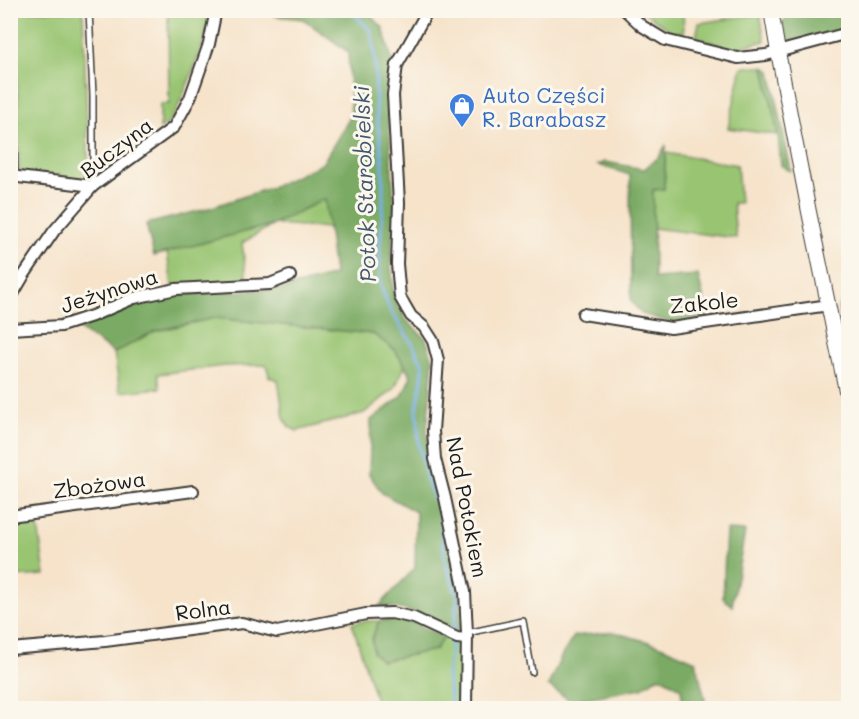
<svg xmlns="http://www.w3.org/2000/svg" width="859" height="719" font-family="Mali,sans-serif">
<rect width="100%" height="100%" fill="#fbf7ec"/>
<filter id="ink" filterUnits="userSpaceOnUse"><feTurbulence type="fractalNoise" baseFrequency=".0167" numOctaves="2"/><feDisplacementMap in="SourceGraphic" scale="12" xChannelSelector="R" yChannelSelector="G"/><feConvolveMatrix kernelMatrix="1 2 1 2 8 2 1 2 1" color-interpolation-filters="sRGB"/></filter>
<filter id="wash" filterUnits="userSpaceOnUse"><feTurbulence type="fractalNoise" baseFrequency=".008" numOctaves="4" result="noise"/><feDisplacementMap in="SourceGraphic" scale="24" xChannelSelector="R" yChannelSelector="G"/><feGaussianBlur stdDeviation="1.35" result="paint"/><feColorMatrix in="noise" values="0 0 0 0 0 0 0 0 0 0 0 0 0 0 0 0 0 1.4 0 .05"/><feComposite in="paint" operator="in"/></filter>
<g filter="url(#wash)">
<rect width="100%" height="100%" fill="#f6e3ca"/>
<g fill="#99c572" stroke="#5a7047" stroke-width="1.5">
<path d="M16 11H83L89 180 19 171Z"/>
<path d="M168 11H210L204 41 191 76 177 109 169 123 160 129V104H169Z"/>
<path d="M643 11H683L684 32H672Z"/>
<path d="M760 14 765 41 733 49 696 37 699 23Z"/>
<path d="M742 67H764L778 135 728 128Z"/>
<path d="M666 153 737 165 740 203H733L736 238 653 228V190L664 189Z"/>
<path d="M325 198 329 228 274 224 242 243 247 282 172 286 167 252 274 224Z"/>
<path d="M215 318 373 334 395 350 405 366 394 389 364 413 297 431 289 427 284 418 278 380 269 377 267 365 225 366 158 374 160 388 120 392 114 353 155 331Z"/>
<path d="M37 519 45 575 11 577V522Z"/>
<path d="M366 621H379L372 638 444 637 462 644 461 708H362L376 700 352 623Z"/>
</g>
<g fill="#7aaa64" stroke="#4b6340" stroke-width="1.5">
<path d="M269 11H367L383 28 393 63 388 75 387 95 394 203 391 265 394 297 406 320 426 339 433 360 427 431 430 462 441 500 461 597V633C434 621 409 607 379 606L415 568 416 512 382 493 369 474 371 420 402 396 411 376 395 350 373 334 215 318 155 331 114 353 78 328 137 305 189 294 282 289 334 275 325 199 274 224 154 256 146 224 206 209 272 187 322 164 351 116 348 52 303 19 275 16Z"/>
<path d="M794 11H848V32L787 45 782 43 779 26Z"/>
<path d="M764 67 771 71 791 171 786 169 781 165 778 135Z"/>
<path d="M666 145 664 189 653 190 654 278 698 275 708 318 669 322 642 314 631 301 630 175 598 165 605 162 644 169 659 157Z"/>
<path d="M848 299V349L846 346 838 307Z"/>
<path d="M726 530 745 531 732 606 723 598Z"/>
<path d="M392 619 411 622 444 637 435 650 382 661 373 653 372 638 379 621Z"/>
<path d="M613 632 656 644 696 661 707 708H683L681 688 659 676 642 688 571 701 548 686 562 655 574 636Z"/>
</g>
<g fill="none" stroke-linecap="round" stroke-linejoin="round">
<g stroke="#7ab0e8" stroke-width="3">
<path d="M350 10 371 31 375 55 376 109 383 163V204L380 245V284L390 310 413 345 423 365 422 379 417 409 419 444 427 480 441 516 445 563 458 596 453 632"/>
<path d="M452 638 447 676 452 708"/>
</g>
</g>
</g>
<g filter="url(#ink)">
<g fill="none" stroke-linecap="round" stroke-linejoin="round">
<defs>
<g id="service">
<path d="M11 10 15 176"/>
<path d="M89 10 93 95V186"/>
<path d="M467 633 523 621 532 672"/>
</g>
<g id="minor">
<path d="M428 10 397 65 393 95 399 203 397 264 400 297 411 316 424 327 433 341 438 360 433 431 435 459 445 498 465 592 467 633 466 708"/>
<path d="M625 10 642 26 665 40 738 58 766 55 848 33"/>
<path d="M10 176 93 186"/>
<path d="M10 299 24 275 54 231 93 186 174 127 190 98 209 44 216 10"/>
<path d="M583 314 671 328 829 305"/>
<path d="M833 327 848 339"/>
<path d="M10 329 61 326 92 316 134 298 176 289 270 284 290 276"/>
<path d="M10 516 193 491"/>
<path d="M10 649 105 641 242 623 277 632 366 614 392 613 414 618 457 638 466 639"/>
</g>
<path id="tertiary" d="M771 10 778 52 809 212 848 400"/>
</defs>
<use href="#service" stroke="#3d3a36" stroke-width="8"/>
<use href="#minor" stroke="#3d3a36" stroke-width="14"/>
<use href="#tertiary" stroke="#3d3a36" stroke-width="16"/>
<use href="#service" stroke="#fff" stroke-width="5"/>
<use href="#minor" stroke="#fff" stroke-width="10"/>
<use href="#tertiary" stroke="#fff" stroke-width="14"/>
</g>
</g>
<defs>
<symbol id="shop-pin" viewBox="-11 -11 22 30"><path d="M0 17L-7.5 6A9.5 9.5 0 1 1 7.5 6Z" fill="#3f7fe0" stroke="#fbf7ec"/><path d="M-5-2.5h2.3a2.7 3.5 0 0 1 5.4 0H5L5.5 6h-11ZM-1.5-2.5h3a1.5 2.3 0 0 0-3 0Z" fill="#fff"/></symbol>
</defs>
<g fill-rule="evenodd">
<use href="#shop-pin" x="447" y="91" width="30" height="40"/>
</g>
<g text-anchor="middle" dominant-baseline="central" stroke-width="6" stroke-linejoin="round" paint-order="stroke">
<g font-size="21" fill="#366cbe" stroke="#fbf7ec" text-anchor="start">
<text x="482" y="94">Auto Części<tspan x="482" dy="24">R. Barabasz</tspan></text>
</g>
<g font-size="21" fill="#1c1c1c" stroke="#fbf7ec">
<text transform="translate(116 147) rotate(-37)">Buczyna</text>
<text transform="translate(109 290) rotate(-18)">Jeżynowa</text>
<text transform="translate(704 302) rotate(-6)">Zakole</text>
<text transform="translate(99 484) rotate(-8)">Zbożowa</text>
<text transform="translate(468 507) rotate(79)">Nad Potokiem</text>
<text transform="translate(203 609) rotate(-7)">Rolna</text>
</g>
<g font-size="22" font-style="italic" fill="#42576e" stroke="#fbf7ec">
<text transform="translate(364 184) rotate(-92)">Potok Starobielski</text>
</g>
</g>
<rect width="859" height="719" fill="none" stroke="#fbf7ec" stroke-width="36"/>
</svg>
